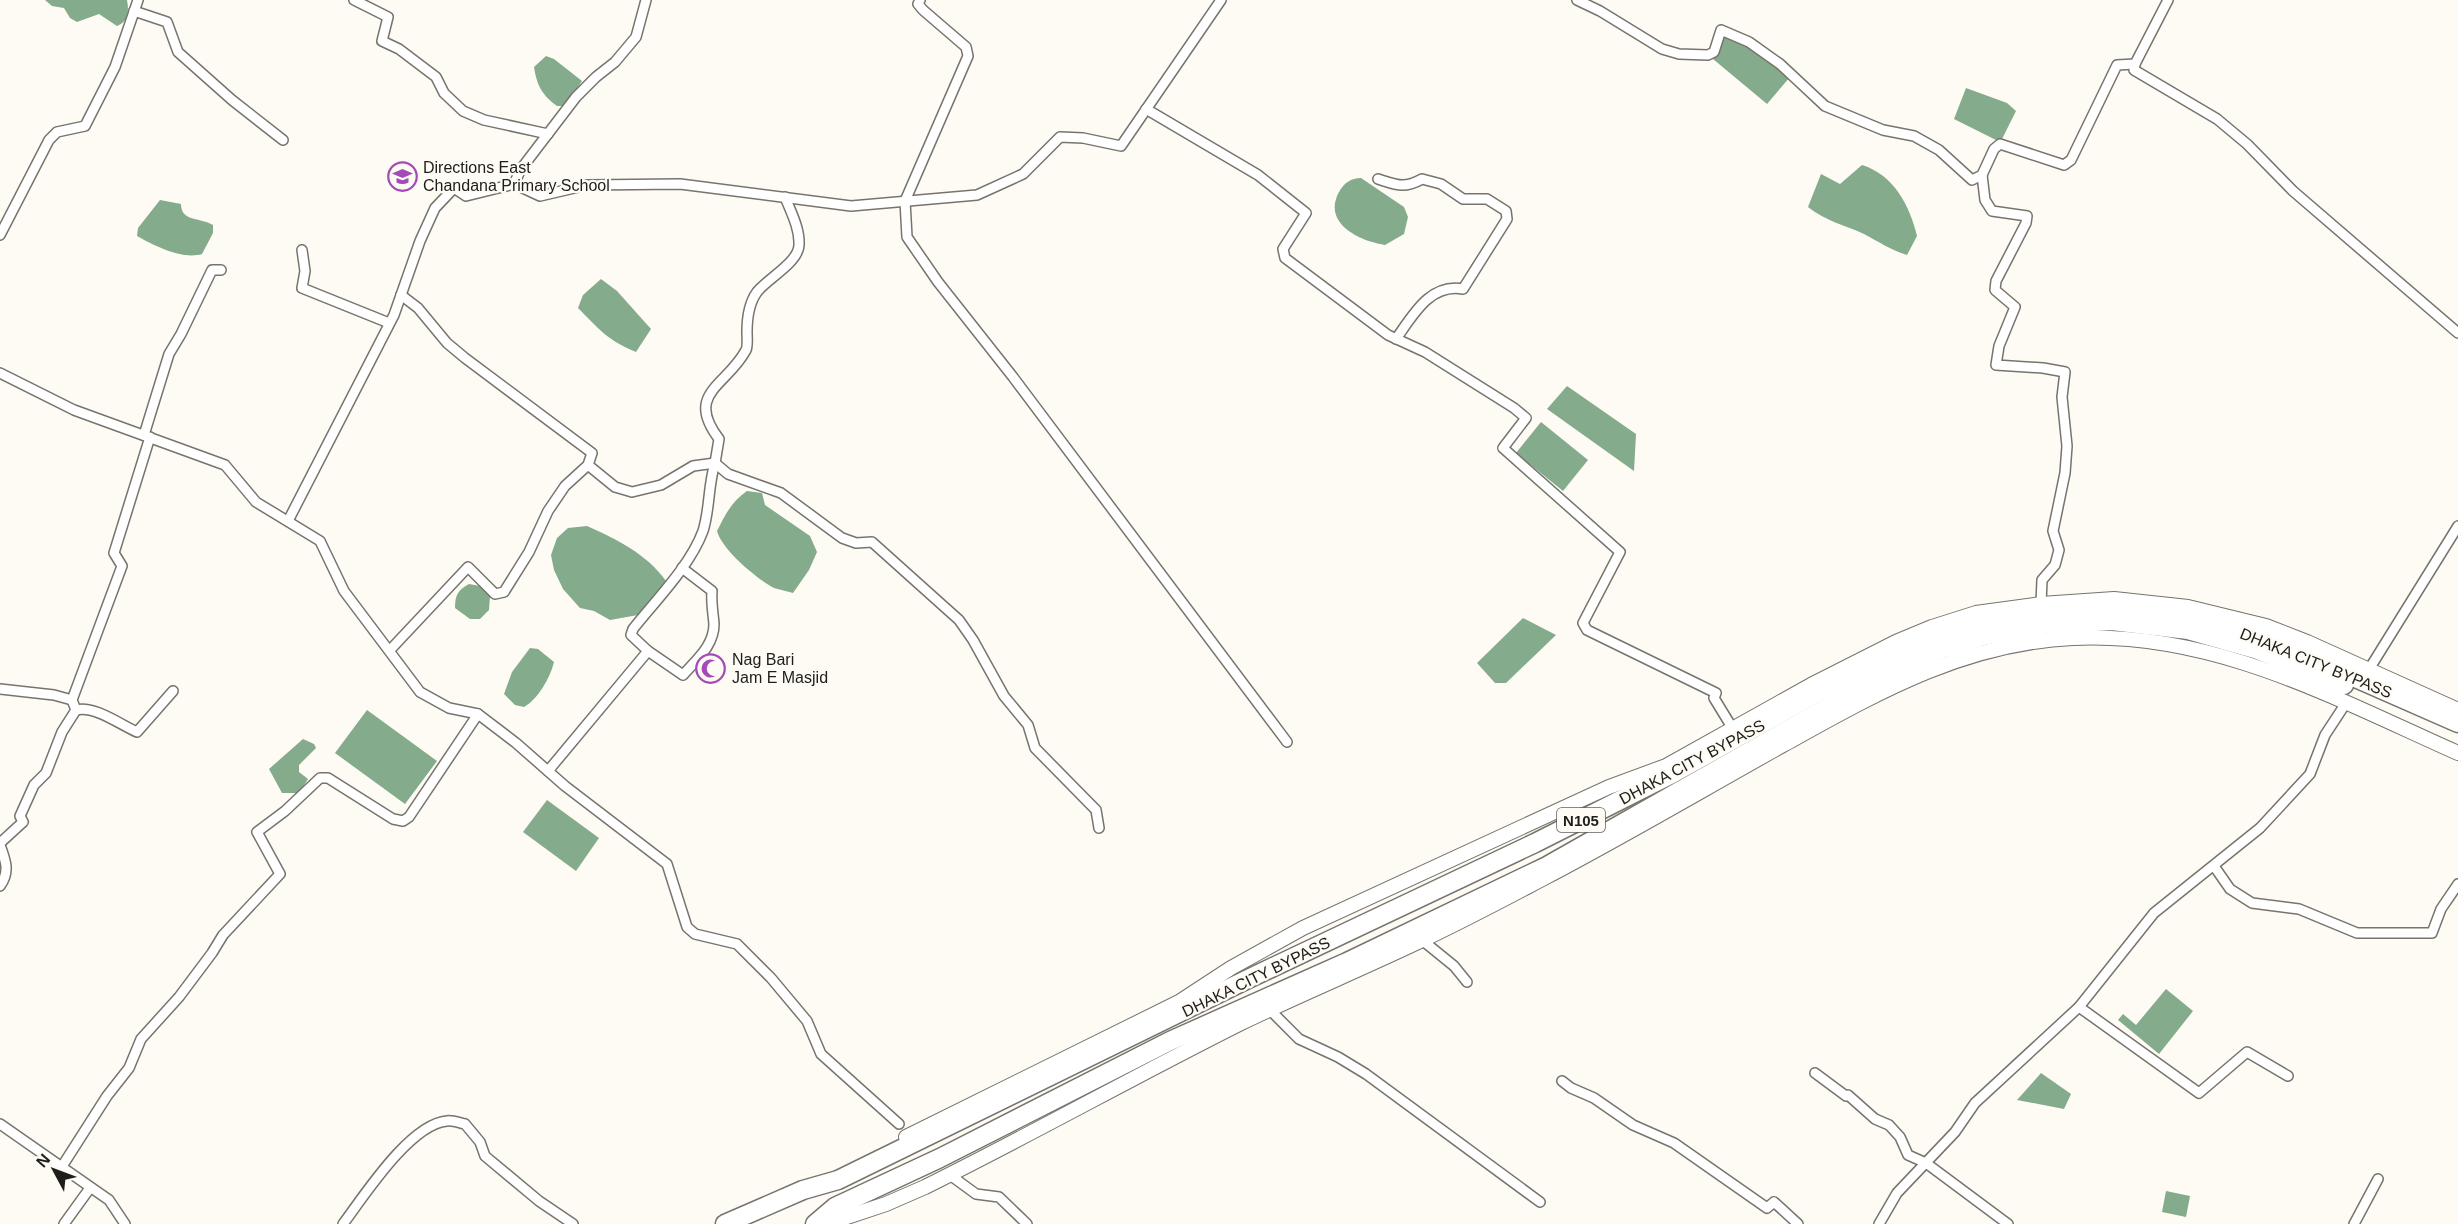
<svg xmlns="http://www.w3.org/2000/svg" width="2458" height="1224" font-family="Arial,sans-serif">
<rect width="100%" height="100%" fill="#fdfbf3"/>
<g fill="#84ab8c">
<path d="M45 0H127C129 12 129 21 117 26L99 14 77 22 70 18 64 8 52 6Z"/>
<path d="M1728 36 1746 44 1790 77 1767 104 1713 59 1723 37Z"/>
<path d="M546 56 554 59 582 81 565 106H557C542 95 537 86 534 67Z"/>
<path d="M1966 88 2007 103 2016 111 2002 139 1996 140 1954 119Z"/>
<path d="M1862 165C1894 175 1910 206 1917 236L1907 255C1891 250 1879 242 1864 234 1845 225 1825 221 1808 207L1821 174 1840 184Z"/>
<path d="M1361 178 1404 207 1408 217 1404 234 1385 245C1359 241 1322 223 1339 192 1344 183 1351 178 1361 178Z"/>
<path d="M160 200 181 204C181 222 200 217 213 225V233L202 254C182 260 155 246 137 236L138 228Z"/>
<path d="M601 279 617 291 651 329 636 352C607 340 599 329 578 308L583 295Z"/>
<path d="M1567 386 1636 434 1634 471 1547 409Z"/>
<path d="M1541 422 1588 460 1563 491 1516 453Z"/>
<path d="M747 491 762 493 765 505 810 536 817 552 809 570 793 593C787 591 780 590 774 588 757 579 722 550 717 531 725 515 732 501 747 491Z"/>
<path d="M587 526C616 539 647 554 666 581L657 597 638 615 610 620 594 611 580 608 563 589 554 570 551 555 557 538 568 528Z"/>
<path d="M469 584 480 586 490 596 489 610 480 619H470L455 608C455 595 458 590 469 584Z"/>
<path d="M1523 618 1556 635 1506 683H1495L1477 663Z"/>
<path d="M530 648 538 649 554 662C550 678 538 699 524 707L515 705 504 694 512 672Z"/>
<path d="M367 710 437 761 405 804 335 753Z"/>
<path d="M303 739 314 744 316 748 299 765V772L308 779 299 793H282L269 769Z"/>
<path d="M547 800 599 838 576 871 523 832Z"/>
<path d="M2166 989 2193 1011 2159 1054 2118 1020 2123 1014 2136 1025Z"/>
<path d="M2041 1073 2071 1094 2064 1109 2017 1100Z"/>
<path d="M2166 1191 2190 1196 2186 1217 2162 1212Z"/>
</g>
<g fill="none" stroke-linecap="round" stroke-linejoin="round">
<defs>
<g id="street">
<path d="M354 0 388 17 382 41 399 49 436 77 444 93 463 111 484 120 548 134"/>
<path d="M920 0 918 4 923 10 966 47 968 56 905 201 907 237 938 282 1013 377 1287 742"/>
<path d="M1577 0 1600 11 1662 49 1679 54 1708 55 1714 52 1721 30 1749 42 1780 64 1825 106 1883 130 1914 136 1939 150 1972 180 1982 175 1994 149 2000 144 2064 165 2071 160 2117 65 2135 64 2168 0"/>
<path d="M134 11 167 22 178 52 232 100 283 140"/>
<path d="M2135 64 2134 70 2217 119 2247 144 2293 191 2458 333"/>
<path d="M1146 109 1258 175 1306 213 1283 249 1285 258 1388 335 1425 352 1514 408 1526 418 1503 448 1620 552 1583 623 1587 630 1716 693 1714 698 1733 729"/>
<path d="M1982 175 1985 200 1992 211 2027 216 2026 223 1996 281 1995 290 2015 307 1999 346 1996 365 2043 368 2065 372 2062 397 2067 446 2065 473 2053 531 2059 550 2055 565 2042 580 2041 604"/>
<path d="M1378 179C1397 185 1404 189 1422 179L1441 184 1463 199H1487L1506 211 1507 219 1463 289C1430 283 1413 315 1396 339"/>
<path d="M514 184 521 169 576 97 596 77 615 62 636 37 646 0"/>
<path d="M785 197C791 212 800 229 799 245 799 262 767 279 757 292 749 303 747 320 747 332 747 338 748 346 746 350 727 386 684 393 719 439L715 463 728 474 781 493 842 538 856 543 872 542 959 620 973 640 1004 696 1028 725 1035 748 1096 810 1099 828"/>
<path d="M0 235 49 140 57 132 85 126 115 67 138 0"/>
<path d="M302 250 305 271 302 288 389 323"/>
<path d="M0 373 74 410 225 465 256 502 320 541 344 591 420 692 449 708 478 714 516 743 565 786 667 864 687 927 695 934 737 944 771 978 807 1021 821 1054 899 1124"/>
<path d="M144 435 169 354 181 334 212 270H221"/>
<path d="M288 521 394 315 420 241 435 208 454 188 466 196 514 184 540 196 587 185 680 184 851 206 977 195 1023 174 1060 137 1083 138 1121 146 1221 0"/>
<path d="M390 650 468 567 495 594 504 592 529 552 548 511 565 486 588 465 592 453 465 358 447 343 418 308 401 295"/>
<path d="M648 651 683 675C696 660 714 646 714 624 713 612 711 603 712 591L682 568"/>
<path d="M2368 671 2458 526"/>
<path d="M0 689 54 695 72 700"/>
<path d="M76 710C94 705 121 725 137 732L173 691"/>
<path d="M548 771 648 651 631 635 633 629C656 600 690 566 703 531 710 509 708 485 715 463L693 466 661 485 632 492 615 487 588 465"/>
<path d="M0 843 23 822 20 816 34 785 46 773 62 732 76 710 72 700 122 566 114 553 150 437"/>
<path d="M0 845C6 861 10 872 0 886"/>
<path d="M2214 866 2230 889 2252 903 2299 909 2357 933H2432L2441 909 2458 884"/>
<path d="M1422 940 1454 966 1467 982"/>
<path d="M2079 1007 2199 1093 2247 1052 2288 1076"/>
<path d="M1270 1010 1299 1039 1338 1057 1366 1074 1540 1202"/>
<path d="M1815 1073 1846 1096 1848 1095 1875 1119 1889 1125 1900 1137 1908 1155 1926 1163 2008 1224"/>
<path d="M1562 1081 1571 1088 1594 1098 1633 1125 1674 1143 1767 1208 1774 1202 1798 1224"/>
<path d="M0 1124 109 1200 125 1224"/>
<path d="M61 1168 107 1096 129 1068 141 1039 179 997 212 953 223 935 280 874 257 832 285 811 320 778H328L393 819 403 821 409 817 478 714"/>
<path d="M950 1175 976 1194 999 1197 1027 1224"/>
<path d="M64 1224 90 1188"/>
<path d="M343 1224C364 1196 410 1124 447 1121 452 1120 460 1123 465 1124L480 1142 485 1156 539 1201 573 1224"/>
<path d="M1879 1224 1897 1193 1955 1132 1975 1103 2079 1007 2154 913 2260 828 2310 774 2325 735 2346 703"/>
<path d="M2354 1224 2378 1179"/>
</g>
<g id="secondary">
<path d="M906 1137 1179 1002 1231 968 1303 928 1609 787 1666 766 1811 685 1896 642 1932 627 1976 613 2041 604 2114 599 2188 607 2266 626 2307 642 2458 710"/>
<path d="M826 1224 886 1204 925 1187C1032 1134 1135 1076 1241 1023 1299 995 1359 970 1418 942 1461 922 1504 899 1546 877 1626 835 1704 789 1783 745 1877 693 1963 643 2073 638 2213 631 2334 698 2458 753"/>
</g>
<g id="highway">
<path d="M725 1224 803 1190 838 1180 1250 978 1535 843 1672 774 1817 693 1901 652 1978 622 2068 610 2115 609 2188 617 2260 636 2458 723"/>
<path d="M815 1224 835 1207 940 1158 1170 1041 1347 962 1547 866 1826 708 1908 664 1940 650 1984 636 2012 630 2042 625 2112 621 2188 630 2255 649 2344 685"/>
</g>
</defs>
<use href="#street" stroke="#76746d" stroke-width="12"/>
<use href="#secondary" stroke="#76746d" stroke-width="16"/>
<use href="#highway" stroke="#76746d" stroke-width="21"/>
<use href="#street" stroke="#fff" stroke-width="9"/>
<use href="#secondary" stroke="#fff" stroke-width="14"/>
<use href="#highway" stroke="#fff" stroke-width="18"/>
</g>
<defs>
<symbol id="school-ring" viewBox="-11 -11 22 22"><circle r="9.5" fill="#fdfbf3" stroke="#a44bb7" stroke-width="1.5"/><path d="M0-5L7-2L0 1L-7-2ZM-4 1L0 2.5L4 1V4Q0 6-4 4Z" fill="#a44bb7"/></symbol>
<symbol id="mosque-ring" viewBox="-11 -11 22 22"><circle r="9.5" fill="#fdfbf3" stroke="#a44bb7" stroke-width="1.5"/><path d="M3.5-4.9A6 6 0 1 0 3.5 4.9A5 5 0 1 1 3.5-4.9Z" fill="#a44bb7"/></symbol>
</defs>
<g fill-rule="evenodd">
<use href="#school-ring" x="386" y="160" width="33" height="33"/>
<use href="#mosque-ring" x="694" y="652" width="33" height="33"/>
</g>
<g text-anchor="middle" dominant-baseline="central" stroke-width="4.5" stroke-linejoin="round" paint-order="stroke">
<rect fill="#fdfbf3" stroke="#61605b" stroke-width="1.5" x="1557" y="808" width="48" height="24" rx="4.5"/>
<g font-size="15" font-weight="bold" fill="#1e1d1a">
<text x="1581" y="820">N105</text>
</g>
<g font-size="16" fill="#1e1d1a" stroke="#fdfbf3" text-anchor="start">
<text x="423" y="167">Directions East<tspan x="423" dy="18">Chandana Primary School</tspan></text>
<text x="732" y="659">Nag Bari<tspan x="732" dy="18">Jam E Masjid</tspan></text>
</g>
<g font-size="16" fill="#1e1d1a" stroke="#fdfbf3">
<text transform="translate(2316 663) rotate(22)">DHAKA CITY BYPASS</text>
<text transform="translate(1692 762) rotate(-28)">DHAKA CITY BYPASS</text>
<text transform="translate(1256 977) rotate(-26)">DHAKA CITY BYPASS</text>
</g>
</g>
<g transform="translate(54 1170) rotate(311)" stroke="#fdfbf3" stroke-width="4.5" paint-order="stroke">
<path d="M0-4.5L10 22L0 15L-10 22Z" fill="#1e1d1a"/>
<text y="-9" font-size="16" font-weight="bold" text-anchor="middle" fill="#1e1d1a">N</text>
</g>
</svg>
